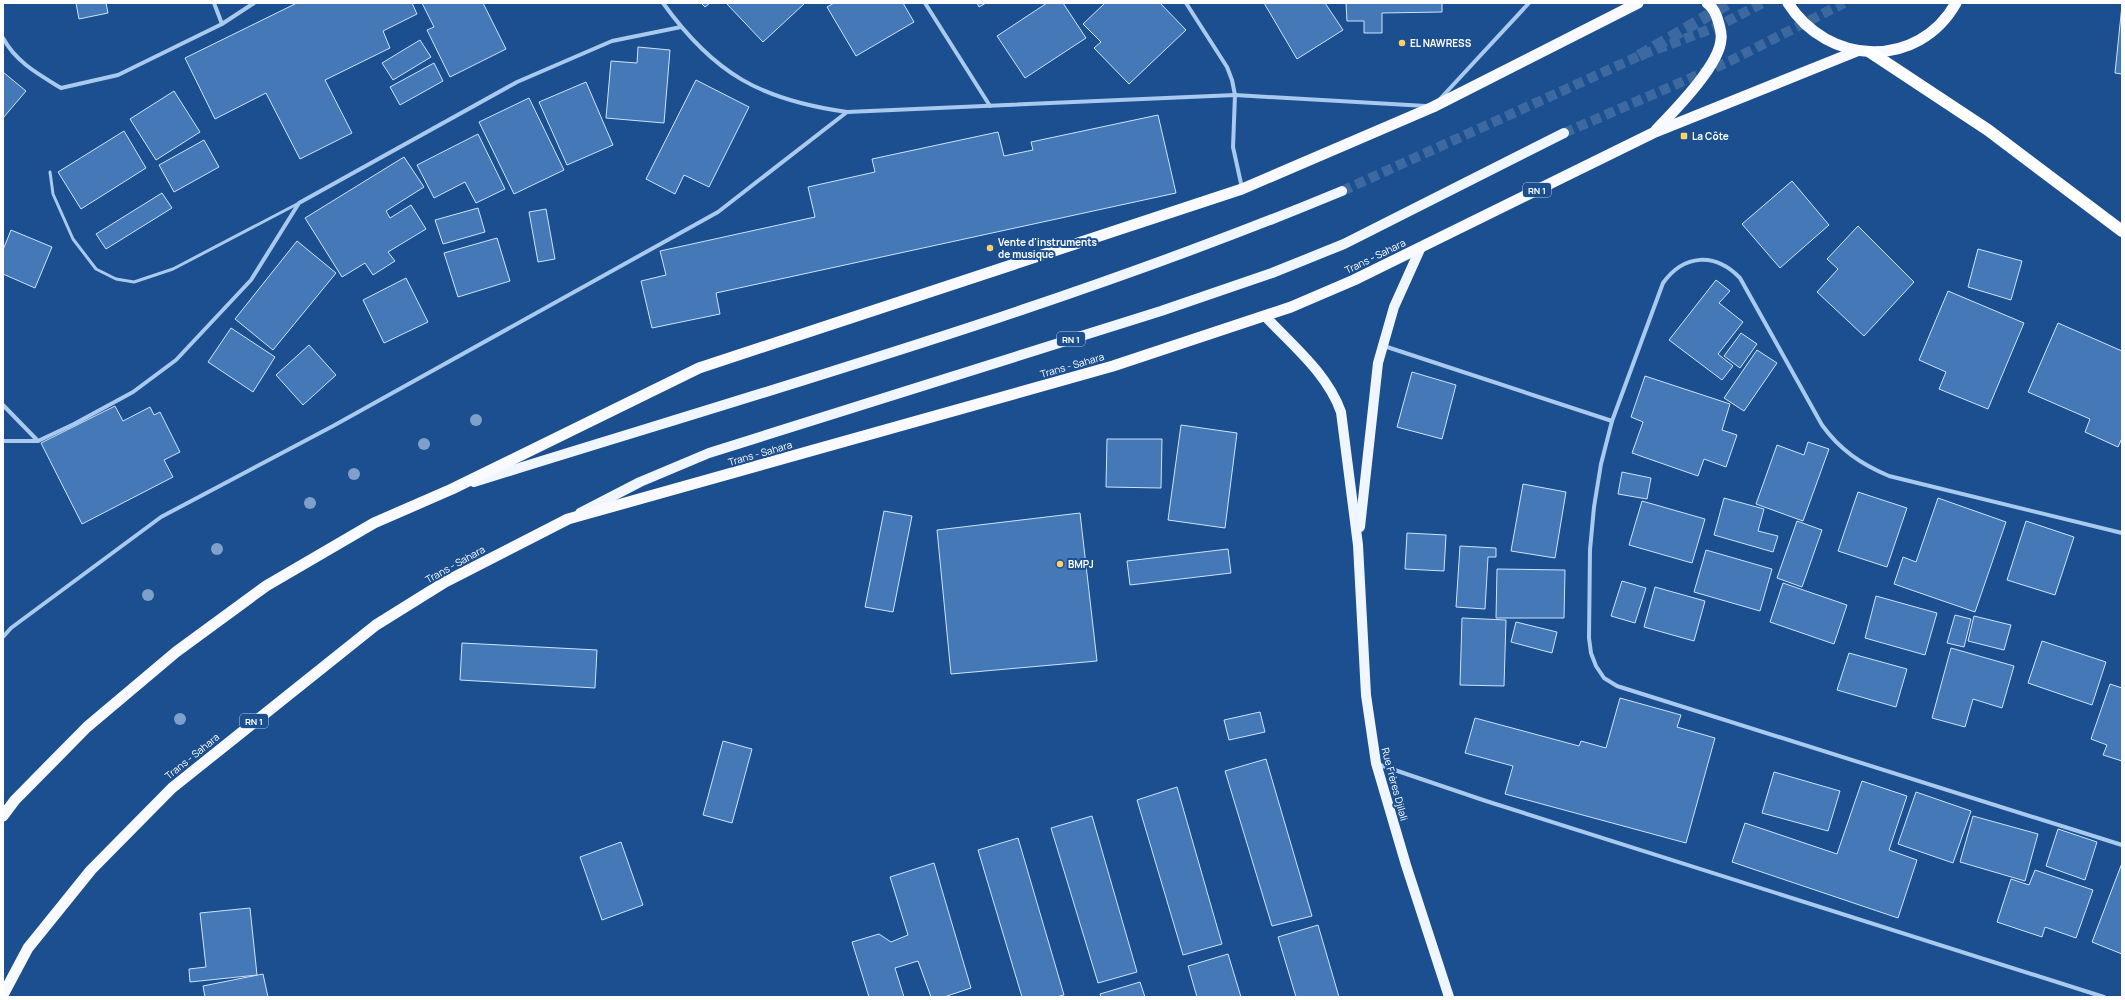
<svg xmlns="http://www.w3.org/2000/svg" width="2125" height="1000" font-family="Manrope,sans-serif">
<rect width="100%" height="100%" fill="#1b4f8f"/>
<g fill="#4478b7" stroke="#cfe3fa">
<path d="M76 3H106L108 13 79 19Z"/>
<path d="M297 3H412L417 14 383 31 390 48 325 80 352 133 300 159 266 93 215 119 185 58Z"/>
<path d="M422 3H483L506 49 450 77 427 30 434 27Z"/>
<path d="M701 3H710L705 7Z"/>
<path d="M726 3H805L763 42Z"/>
<path d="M834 3H903L914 22 856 56 827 7Z"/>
<path d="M977 3H986L979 7Z"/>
<path d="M1047 3H1063L1086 38 1025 78 997 36Z"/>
<path d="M1105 3H1160L1186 30 1129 84 1094 48 1101 42 1083 24Z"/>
<path d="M1264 3H1325L1343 30 1297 59Z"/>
<path d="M1346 3H1442V12L1382 13V33H1364V21H1347Z"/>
<path d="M2122 5V74L2115 73Z"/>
<path d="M420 40 431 57 393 80 382 63Z"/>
<path d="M638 47 670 50 664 123 606 118 611 61 637 63Z"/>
<path d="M434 63 443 81 400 105 390 87Z"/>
<path d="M3 72 26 91 3 118Z"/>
<path d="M696 80 749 107 709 187 684 175 675 194 646 179Z"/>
<path d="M586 82 613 145 567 165 539 102Z"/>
<path d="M174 91 200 132 156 160 130 119Z"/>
<path d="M529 98 564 170 514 194 479 122Z"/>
<path d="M1158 115 1176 193 716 293 720 314 652 328 641 281 666 275 660 251 815 217 808 187 875 172 872 159 998 132 1004 156 1033 150 1031 142Z"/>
<path d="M124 131 146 168 81 209 58 172Z"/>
<path d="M478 134 505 189 476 203 465 182 434 198 417 165Z"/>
<path d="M204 140 219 167 174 192 159 165Z"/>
<path d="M404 157 424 187 386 211 390 218 411 205 426 229 388 252 395 261 373 275 365 263 342 277 305 218Z"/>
<path d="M1792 181 1829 225 1780 268 1742 224Z"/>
<path d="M162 193 172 208 106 249 96 234Z"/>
<path d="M478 208 485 232 443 244 435 220Z"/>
<path d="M546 209 555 259 538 262 529 212Z"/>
<path d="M1858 226 1914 282 1864 336 1817 292 1838 269 1827 259Z"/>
<path d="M11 230 52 247 35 288 3 274V250Z"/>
<path d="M497 238 510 281 458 297 444 253Z"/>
<path d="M297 241 336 273 273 350 235 319Z"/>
<path d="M1978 249 2022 261 2011 300 1968 287Z"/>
<path d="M406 278 428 322 384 343 363 300Z"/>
<path d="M1716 280 1730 291 1719 303 1743 322 1718 354 1733 366 1722 380 1669 340Z"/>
<path d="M1948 291 2024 323 1988 409 1939 389 1946 372 1919 360Z"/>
<path d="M2058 323 2122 351V438L2118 447 2085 432 2090 419 2028 392Z"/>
<path d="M231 328 275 357 253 392 208 362Z"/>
<path d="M1741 333 1757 344 1740 368 1724 356Z"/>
<path d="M309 345 336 375 303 405 276 375Z"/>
<path d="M1757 350 1777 363 1744 411 1724 398Z"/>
<path d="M1412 372 1456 385 1442 439 1397 427Z"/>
<path d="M1645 376 1730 404 1722 430 1737 435 1726 467 1704 459 1698 476 1632 453 1643 422 1631 417Z"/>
<path d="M115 406 123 421 150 407 154 415 160 412 180 452 164 460 173 477 82 524 41 443Z"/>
<path d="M1181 425 1237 433 1225 528 1168 520Z"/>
<path d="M1107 439H1162L1161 488 1106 487Z"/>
<path d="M1808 442 1829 449 1803 521 1756 504 1777 445 1804 455Z"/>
<path d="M1622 472 1651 478 1647 499 1618 494Z"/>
<path d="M1523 484 1566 492 1555 558 1511 551Z"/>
<path d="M1858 492 1907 508 1887 567 1838 551Z"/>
<path d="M1724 498 1764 509 1758 531 1778 536 1773 552 1714 535Z"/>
<path d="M1938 498 2006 522 1975 612 1894 584 1903 557 1916 562Z"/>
<path d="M1642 501 1705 519 1692 563 1629 545Z"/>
<path d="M884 511 912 516 893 612 865 607Z"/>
<path d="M1080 513 1097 661 951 674 937 530Z"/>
<path d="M1797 521 1822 530 1802 587 1777 578Z"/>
<path d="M2026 521 2074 537 2055 595 2007 580Z"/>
<path d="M1407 533 1446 535 1444 571 1405 569Z"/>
<path d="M1460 546 1496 548V557H1488L1485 609 1456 607Z"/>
<path d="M1228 549 1231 573 1130 585 1127 561Z"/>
<path d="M1706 550 1772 569 1760 611 1694 592Z"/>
<path d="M1497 569 1565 570 1564 618H1496Z"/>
<path d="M1622 581 1646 588 1635 623 1611 616Z"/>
<path d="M1783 583 1847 605 1834 644 1770 622Z"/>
<path d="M1655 587 1705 601 1694 641 1644 627Z"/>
<path d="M1876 596 1937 613 1925 655 1865 638Z"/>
<path d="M1955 615 1971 619 1964 647 1947 643Z"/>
<path d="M1974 616 2011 625 2004 650 1968 641Z"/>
<path d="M1462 618 1506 620 1504 686 1460 685Z"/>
<path d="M1516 622 1557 632 1552 653 1511 642Z"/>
<path d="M2042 641 2106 662 2092 705 2028 683Z"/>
<path d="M462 643 597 650 595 688 460 680Z"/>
<path d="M1951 648 2014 666 2002 708 1973 699 1965 727 1932 718Z"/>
<path d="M1849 653 1907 669 1896 707 1837 690Z"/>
<path d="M2110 684 2122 688V761L2103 755 2107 745 2091 739Z"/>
<path d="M1620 698 1681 715 1677 727 1715 738 1686 843 1505 794 1513 766 1465 753 1475 718 1579 746 1581 741 1606 748Z"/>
<path d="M1260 712 1265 732 1229 740 1224 720Z"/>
<path d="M723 741 752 749 732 823 703 815Z"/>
<path d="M1266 759 1312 916 1272 926 1225 771Z"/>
<path d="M1774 772 1840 791 1828 831 1762 813Z"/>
<path d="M1862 781 1907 796 1889 850 1917 860 1898 918 1732 862 1745 823 1837 854Z"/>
<path d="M1177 787 1222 944 1183 955 1137 800Z"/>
<path d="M1916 792 1971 811 1953 863 1898 844Z"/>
<path d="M1092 816 1137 972 1098 983 1051 828Z"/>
<path d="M1973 816 2038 834 2025 881 1960 862Z"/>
<path d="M2058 829 2097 842 2085 880 2046 866Z"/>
<path d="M1018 838 1064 995 1056 997H1022L978 850Z"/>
<path d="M621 842 643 905 602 920 580 857Z"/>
<path d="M934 863 971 988 944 997H931L918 961 895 968 904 997H869L852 942 879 934 891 942 908 935 890 877Z"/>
<path d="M2122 863V954L2092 942Z"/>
<path d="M2035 870 2093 890 2076 938 2045 927 2042 937 1997 922 2011 879 2029 885Z"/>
<path d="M250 908 257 975 190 982 189 969 206 967 200 913Z"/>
<path d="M1318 925 1339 997H1296L1278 937Z"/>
<path d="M1228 954 1241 997H1197L1188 966Z"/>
<path d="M263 974 268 997H205L203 986Z"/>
<path d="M1140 982 1145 997H1101L1100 994Z"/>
</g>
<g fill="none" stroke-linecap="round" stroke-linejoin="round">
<g stroke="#3d69a0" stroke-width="10" stroke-dasharray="10 5" stroke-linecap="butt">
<path d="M1564 133 1730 61 1844 3"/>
<path d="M1342 191 1639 56 1716 27 1763 3"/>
</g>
<path stroke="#3d69a0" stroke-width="12" stroke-dasharray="12 6" stroke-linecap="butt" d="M1639 56 1729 3"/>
<path stroke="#a9c9ee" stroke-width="3" d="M50 172 53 194 73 239 96 269 116 279 134 282 173 269 299 203"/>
<g stroke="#a9c9ee" stroke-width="4">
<path d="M214 3 222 24"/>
<path d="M663 3C714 74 761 100 847 112L1235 95 1426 106"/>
<path d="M925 3 990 106"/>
<path d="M1186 3 1227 67 1232 80 1235 95 1233 147 1242 188"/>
<path d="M3 38C16 62 38 74 61 88L118 75 222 24 254 3"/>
<path d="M1440 99 1529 3"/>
<path d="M1384 346 1612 421"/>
<path d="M3 405 38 441"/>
<path d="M3 441H38L74 424 133 392 176 360 251 280 299 203 517 82 612 41 681 27"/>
<path d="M2122 533 1889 476C1861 464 1840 450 1822 425L1740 278C1715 252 1684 254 1663 283L1612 421 1601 464 1594 507 1590 550 1589 638 1591 653 1596 666 1604 678 1617 686 2122 845"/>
<path d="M3 637 11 628 161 517 333 426 718 212 847 112"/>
<path d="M1377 764 1486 801 2104 997"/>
</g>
<g stroke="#f0f6ff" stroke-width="10">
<path d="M1265 316C1293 346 1327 373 1341 412L1358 545 1366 695 1376 763 1406 865 1449 997"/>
<path d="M474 482C765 391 1060 308 1342 191"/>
<path d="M580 513 640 482 709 453 1161 311 1272 273 1344 244 1564 133"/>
<path d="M1360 527 1378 363 1394 307 1421 247"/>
</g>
<g stroke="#f8faff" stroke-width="11">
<path d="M1788 3C1828 66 1918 70 1956 3"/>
<path d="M1656 130C1674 111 1720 65 1721 39 1722 34 1720 28 1719 24 1717 16 1713 7 1707 3"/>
<path d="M3 816 15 800 87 727 176 652 266 586 374 523 452 489 699 368 1242 189 1433 107 1638 3"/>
<path d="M3 995 28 948 91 870 172 788 376 625 445 582 568 519 1113 366 1291 307 1354 280 1653 133 1857 51"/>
</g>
<path stroke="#fff" stroke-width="12" d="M1870 52 1988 130 2122 231"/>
</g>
<g fill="#7ea0ca">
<circle cx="476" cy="420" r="6"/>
<circle cx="424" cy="444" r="6"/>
<circle cx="354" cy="474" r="6"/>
<circle cx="310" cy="503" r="6"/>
<circle cx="217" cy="549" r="6"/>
<circle cx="148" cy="595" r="6"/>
<circle cx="180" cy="719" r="6"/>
</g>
<g fill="#ffd166" stroke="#1b4f8f" stroke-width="1.5">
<circle cx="1402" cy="43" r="4"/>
<rect x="1680" y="132" width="8" height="8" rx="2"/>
<circle cx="990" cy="248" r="4"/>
<circle cx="1060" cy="564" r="4"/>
</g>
<g text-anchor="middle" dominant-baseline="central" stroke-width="4" stroke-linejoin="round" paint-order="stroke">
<g fill="#1b4f8f" stroke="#bbcadd" stroke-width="1">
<rect x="1523" y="183" width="28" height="14" rx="3"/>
<rect x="1057" y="332" width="28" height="14" rx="3"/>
<rect x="240" y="714" width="28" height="14" rx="3"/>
</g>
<g font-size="9" font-weight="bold" fill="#fff">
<text x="1537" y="190">RN 1</text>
<text x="1071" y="339">RN 1</text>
<text x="254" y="721">RN 1</text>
</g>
<g font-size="10" font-weight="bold" fill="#fff" stroke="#1b4f8f" text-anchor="start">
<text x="1410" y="43">EL NAWRESS</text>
<text x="1692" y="136">La Côte</text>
<text x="998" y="242">Vente d'instruments<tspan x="998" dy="12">de musique</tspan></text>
<text x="1068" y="564">BMPJ</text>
</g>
<g font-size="10" fill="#fff" stroke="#1b4f8f">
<text transform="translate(1375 256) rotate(-26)">Trans - Sahara</text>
<text transform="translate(1072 365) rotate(-16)">Trans - Sahara</text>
<text transform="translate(760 453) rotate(-16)">Trans - Sahara</text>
<text transform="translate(455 564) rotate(-29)">Trans - Sahara</text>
<text transform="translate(192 756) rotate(-39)">Trans - Sahara</text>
<text transform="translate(1395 784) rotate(75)">Rue Frères Djilali</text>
</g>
</g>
<rect width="2125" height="1000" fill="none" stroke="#ffffff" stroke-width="8"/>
</svg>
